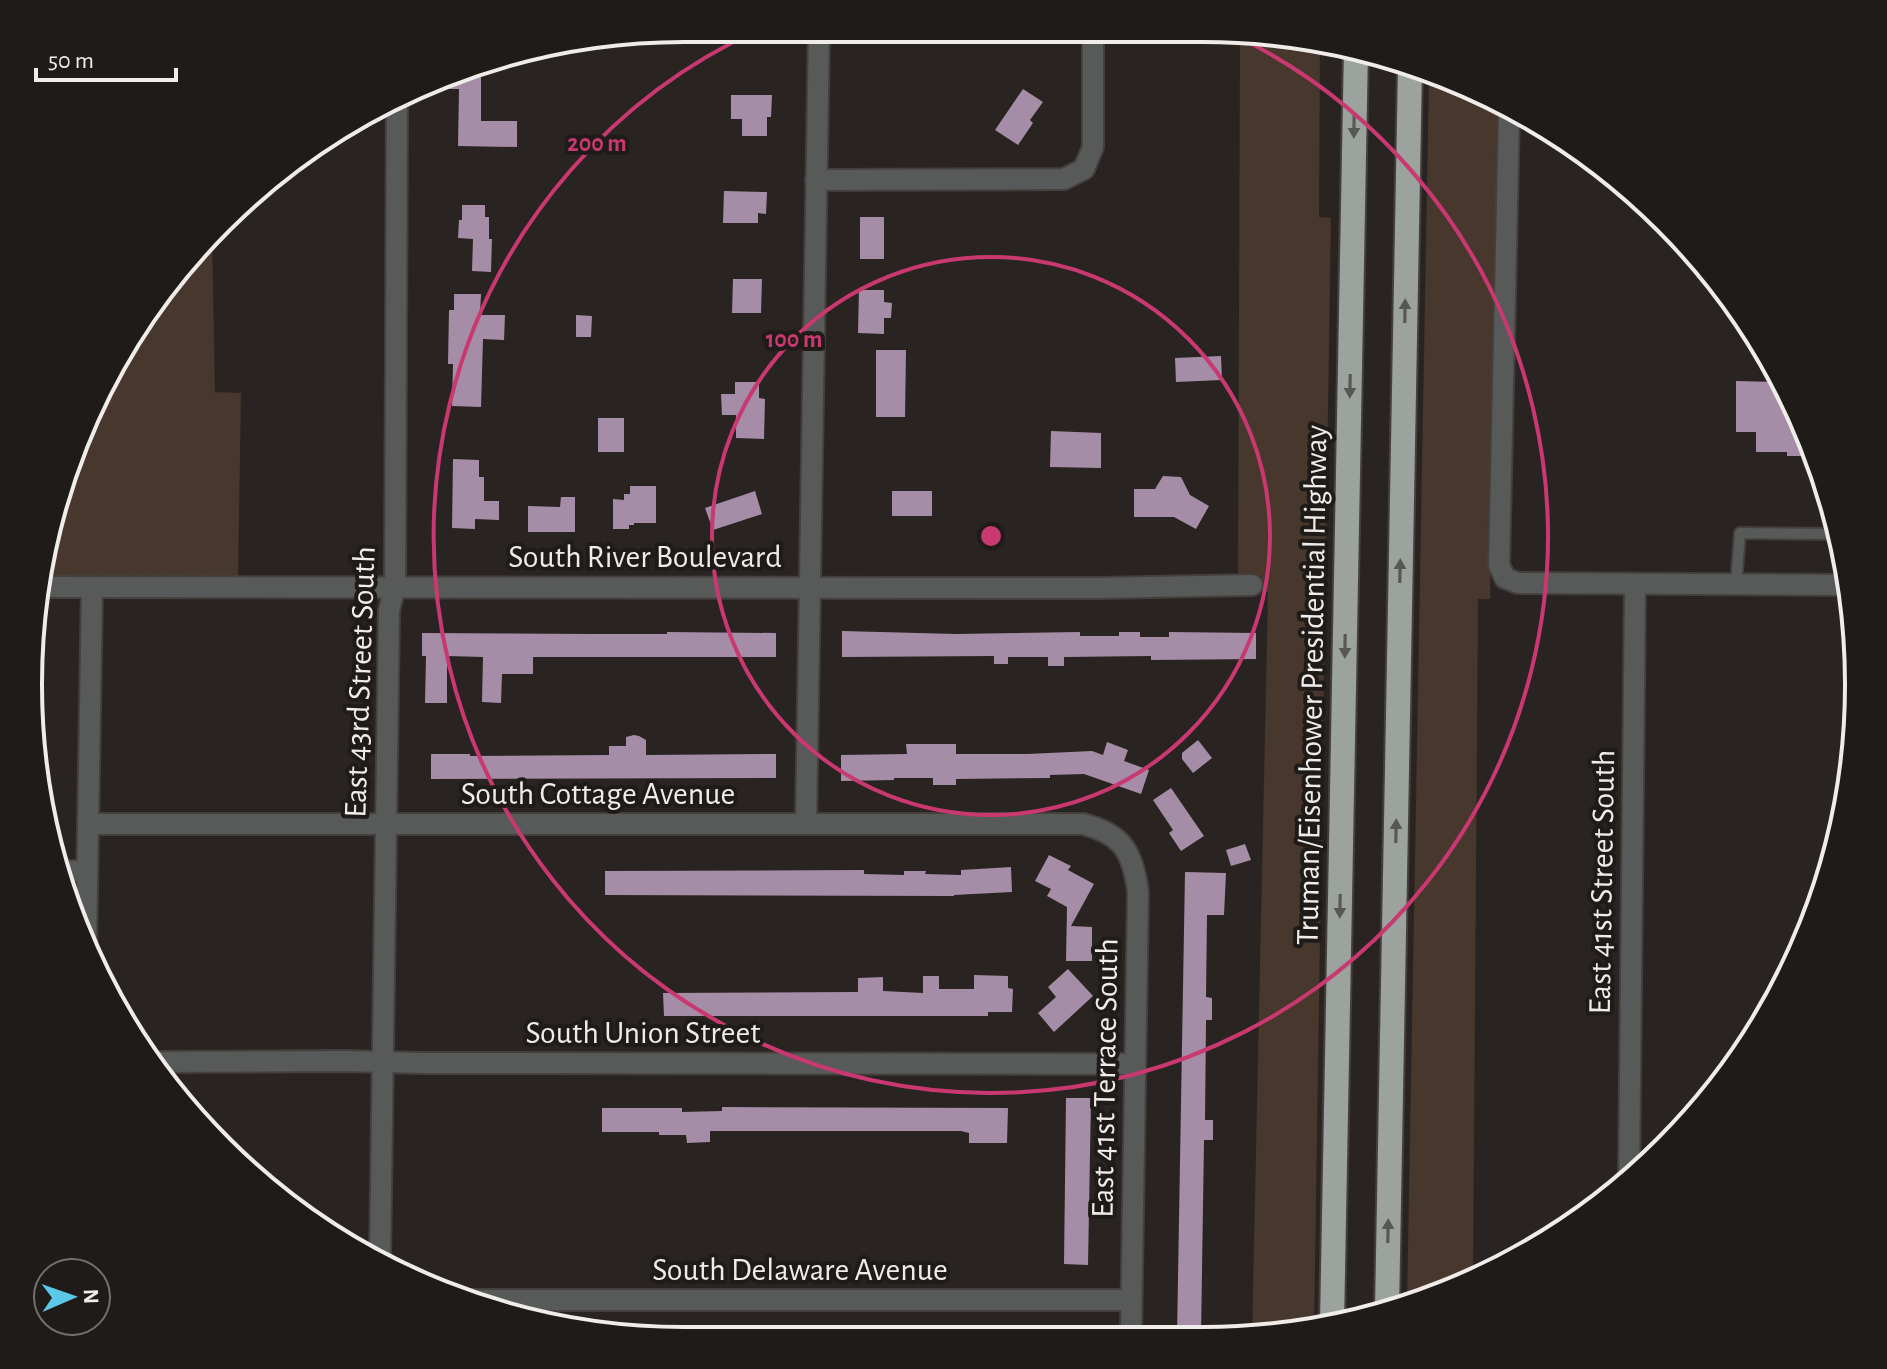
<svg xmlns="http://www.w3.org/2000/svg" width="1887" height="1369" font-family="'Alegreya Sans',sans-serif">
<rect width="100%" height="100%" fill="#292421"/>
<g fill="#47372c">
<path d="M1240 33 1320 43 1319 217 1331 218 1314 1328 1289 1335 1252 1336 1268 593 1261 576 1238 577Z"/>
<path d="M1429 76 1500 108 1490 599H1478L1473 1280 1454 1291 1407 1303Z"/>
<path d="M206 238H212L215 392 241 393 238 579 40 577 96 395 191 251Z"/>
</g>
<g fill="#a68da7">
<path d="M746 28H768L767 43 745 42Z"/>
<path d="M481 66V121H517V147L458 146 459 89H430Z"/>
<path d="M1023 89 1043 102 1030 120 1033 123 1018 145 995 130Z"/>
<path d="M731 95H772L771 117H767V136H742V119H731Z"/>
<path d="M724 191 767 192 766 214 758 213V223H723Z"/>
<path d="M462 205H485V217H489V239H492L491 272 472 271 473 239 458 238 459 220H462Z"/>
<rect x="860" y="217" width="24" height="42"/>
<path d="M733 279H762L761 313H732Z"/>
<path d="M859 290H884V302L892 303 891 318H884V334L858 333Z"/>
<path d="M454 294H481L480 315H505L504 340 483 339 481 407 452 406 453 364H448L449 310H454Z"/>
<path d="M576 315 592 316 591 337H576Z"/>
<path d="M876 350H906L905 417H876Z"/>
<path d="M1221 356 1222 380 1176 382 1175 358Z"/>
<path d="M1736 381 1778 382 1777 398H1781V405H1796L1814 456H1787V452H1756V432H1736Z"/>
<path d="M735 382H759V398L765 399 764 439 736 438V415H722L721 394H735Z"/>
<rect x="598" y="418" width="26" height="34"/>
<path d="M1051 431 1101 433V468L1050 467Z"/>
<path d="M453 459 479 460V477H484V501H499V520L475 519V529L452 528Z"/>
<path d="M1163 476 1181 477 1190 495 1209 506 1196 529 1174 517H1134V489H1155Z"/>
<path d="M630 486H656V523H634V525H629V529H613V499L624 500V494H630Z"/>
<path d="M755 491 762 514 713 530 705 508Z"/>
<rect x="892" y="491" width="40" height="25"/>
<path d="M561 497H575V532H528V506L560 507Z"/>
<path d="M842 631 956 634 1080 632V636H1119V632H1140V637H1169V632L1256 633V659L1151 660V656L1064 657V666H1048V657H1008V664H994V656L842 657Z"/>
<path d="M667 632 776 633V657H533V674H502L501 703 482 702 483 657 447 656V703H425L426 656H422V633L593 634H667Z"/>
<path d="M634 735 639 736 646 740V755L776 754V778L431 779V754H470V756L609 755V746H626V737Z"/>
<path d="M1198 740 1212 758 1193 773 1182 759V753Z"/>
<path d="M1107 742 1128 750 1124 761 1149 770 1141 794 1084 774 1050 775V778L956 779V785H933V778H894V780L841 781V755L907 754 906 744H956V754H1027L1092 751 1103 755Z"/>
<path d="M1171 788 1204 836 1181 851 1169 833 1173 830 1153 800Z"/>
<path d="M1245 844 1251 860 1231 866 1226 850Z"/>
<path d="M1049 855 1071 866 1068 870 1094 884 1071 926 1092 927V961H1066L1067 907 1047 896 1051 889 1035 881Z"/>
<path d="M1011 867 1012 892 954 895V896L605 895V871L864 870V874L904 875V871H926L925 874 961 875V870Z"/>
<path d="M1185 872 1226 873 1224 915H1207L1206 997 1212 998V1020H1206L1205 1120H1213V1140H1204L1201 1336H1177Z"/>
<path d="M1068 969 1093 996 1054 1032 1038 1013 1056 997 1048 987Z"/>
<path d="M974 975 1008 976V988L1013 989 1012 1012H988V1016H664L663 993 858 992V978L883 977V991L923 993V976H939V989H974Z"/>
<path d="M1066 1098H1091L1088 1265 1064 1264Z"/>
<path d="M722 1107 1008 1108 1007 1143H969V1133L961 1131H710V1142L687 1143 686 1135H659V1132H602V1108H682V1112L722 1111Z"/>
</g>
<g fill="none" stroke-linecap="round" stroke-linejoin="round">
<defs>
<path id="lane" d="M1736 585 1740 533 1840 534"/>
<g id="street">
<path d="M1509 112 1499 565 1505 578 1518 583 1848 585"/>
<path d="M816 180 1064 179 1084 169 1093 147V28"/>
<path d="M37 587 1099 588 1252 585"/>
<path d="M88 824H1083C1123 834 1133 853 1138 892L1131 1336"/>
<path d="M806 824 819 28"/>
<path d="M61 871H87"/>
<path d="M86 949 92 588"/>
<path d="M151 1062 346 1061 421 1063 1134 1064"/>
<path d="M1629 1180 1635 585"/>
<path d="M380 1263 389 611 395 586 397 104"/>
<path d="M469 1300H1131"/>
</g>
<g id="highway">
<path d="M1387 1309 1410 67"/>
<path d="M1332 1324 1356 48"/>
</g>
</defs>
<use href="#lane" stroke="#45403d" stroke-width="14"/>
<use href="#street" stroke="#45403d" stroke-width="24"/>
<use href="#highway" stroke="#45403d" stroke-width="28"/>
<use href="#lane" stroke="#575a58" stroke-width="10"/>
<use href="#street" stroke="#575a58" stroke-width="20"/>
<use href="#highway" stroke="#9ca39f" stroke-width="24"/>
</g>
<defs><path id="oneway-solid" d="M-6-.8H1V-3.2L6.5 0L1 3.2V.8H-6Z" transform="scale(2)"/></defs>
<g fill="#575855">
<use href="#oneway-solid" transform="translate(1354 126) rotate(91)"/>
<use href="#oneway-solid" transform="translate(1405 311) rotate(-89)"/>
<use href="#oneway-solid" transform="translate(1350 386) rotate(91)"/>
<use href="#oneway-solid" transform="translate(1400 571) rotate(-89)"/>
<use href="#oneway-solid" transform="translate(1345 646) rotate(91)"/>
<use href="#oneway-solid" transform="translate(1396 831) rotate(-89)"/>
<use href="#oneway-solid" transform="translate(1340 906) rotate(91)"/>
<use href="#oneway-solid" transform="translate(1388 1231) rotate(-89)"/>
</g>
<g fill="none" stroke="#c93870" stroke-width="4">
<circle cx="991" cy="536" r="279"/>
<path d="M1226 31A557 557 0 1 1 760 29"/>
</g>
<g text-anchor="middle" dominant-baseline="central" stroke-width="8" stroke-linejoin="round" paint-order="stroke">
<g font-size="32" fill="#efecea" stroke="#1f1b18">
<text x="645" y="557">South River Boulevard</text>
<text transform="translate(360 682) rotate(-88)">East 43rd Street South</text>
<text transform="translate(1312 685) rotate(-89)">Truman/Eisenhower Presidential Highway</text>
<text x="598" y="794">South Cottage Avenue</text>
<text transform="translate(1602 882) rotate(-89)">East 41st Street South</text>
<text x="643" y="1033">South Union Street</text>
<text transform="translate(1105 1078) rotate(-89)">East 41st Terrace South</text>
<text x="800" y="1270">South Delaware Avenue</text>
</g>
</g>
<path d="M0 0H1887V1369H0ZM684 42H1203A642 642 0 0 1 1845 684V685A642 642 0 0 1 1203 1327H684A642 642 0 0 1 42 685V684A642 642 0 0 1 684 42Z" fill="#1f1b18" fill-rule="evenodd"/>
<path fill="none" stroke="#efecea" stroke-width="4" d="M684 42H1203A642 642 0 0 1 1845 684V685A642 642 0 0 1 1203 1327H684A642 642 0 0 1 42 685V684A642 642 0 0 1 684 42Z"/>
<circle cx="991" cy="536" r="12" fill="#c93870" stroke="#1f1b18" stroke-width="4"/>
<g font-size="24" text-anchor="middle" font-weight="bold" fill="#c93870" stroke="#1f1b18" stroke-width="8" stroke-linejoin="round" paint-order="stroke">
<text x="597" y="151">200 m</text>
<text x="794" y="347">100 m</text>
</g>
<g transform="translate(72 1297) rotate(88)"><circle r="38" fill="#1f1b18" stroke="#726f6c" stroke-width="2"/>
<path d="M0-6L14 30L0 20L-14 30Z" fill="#5bc8e7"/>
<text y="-12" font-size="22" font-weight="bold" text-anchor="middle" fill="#efecea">N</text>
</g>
<path d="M36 68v12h140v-12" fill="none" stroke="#efecea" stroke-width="4"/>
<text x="48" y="68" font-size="24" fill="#efecea" stroke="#1f1b18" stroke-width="6" paint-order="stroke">50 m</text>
</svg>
